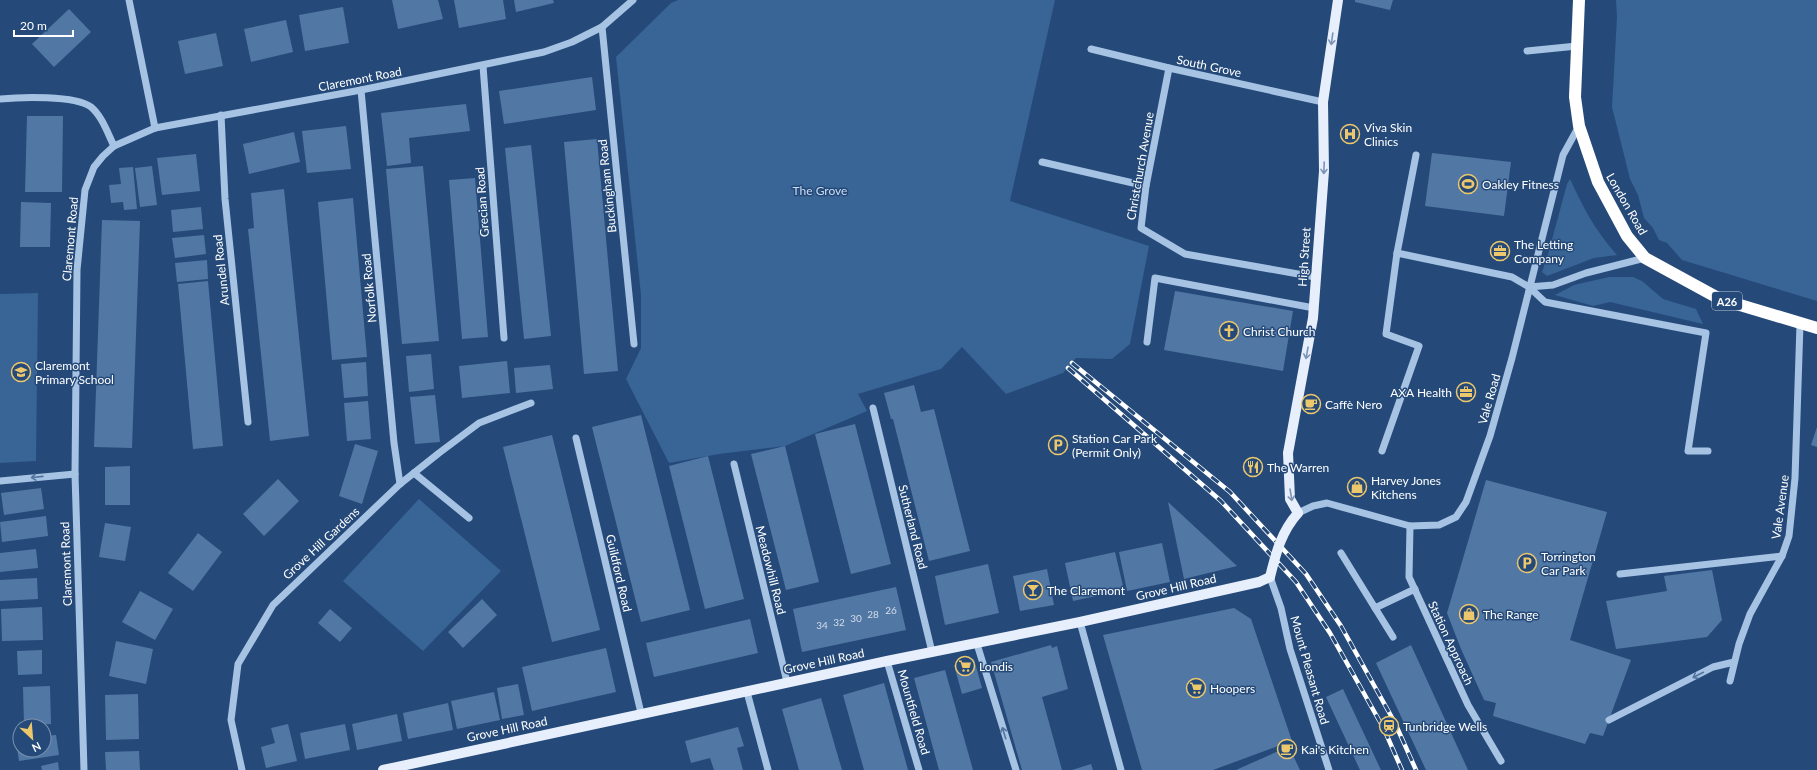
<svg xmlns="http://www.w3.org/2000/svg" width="1817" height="770" font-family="Lato,sans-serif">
<rect width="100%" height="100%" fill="#254a79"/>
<g fill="#386496">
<path d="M678 0H1055L1010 201 1149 246 1130 344 1112 359 1076 358 1063 373 1006 394 962 347 941 369 858 394 867 411 785 446 719 454 669 463 626 379 641 348V295L616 57 671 3Z"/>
<path d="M1616 0H1817V301L1682 260 1667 243 1659 240 1653 228 1644 218 1638 195 1630 179 1612 107 1617 17Z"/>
<path d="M1570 179C1584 209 1595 230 1617 255L1594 258 1547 276 1542 272 1547 258 1567 184Z"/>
<path d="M1609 277H1633L1642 281 1663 299 1696 309 1703 324 1610 302 1593 306 1555 295 1574 285Z"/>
<path d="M38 293 36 461 0 463V294Z"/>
<path d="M419 499 501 571 423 651 343 581Z"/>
</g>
<g fill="#5177a5">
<path d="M392 0H438L443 19 398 29Z"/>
<path d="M454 0H503L506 19 459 28Z"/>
<path d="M514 0H553L554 3 516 12Z"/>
<path d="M1355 0H1393L1390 10 1355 2Z"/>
<path d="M343 7 349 43 305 51 299 15Z"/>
<path d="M69 9 91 32 54 67 32 44Z"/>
<path d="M286 20 293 52 251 62 244 29Z"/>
<path d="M216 33 223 66 185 74 178 41Z"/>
<path d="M592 77 596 110 504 124 499 91Z"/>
<path d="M466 104 470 131 409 138 411 163 387 166 381 113Z"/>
<path d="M27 116H63L62 192H25Z"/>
<path d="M346 126 351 169 307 173 302 131Z"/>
<path d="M294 132 300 162 249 174 243 144Z"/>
<path d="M597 139 618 371 584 374 564 142Z"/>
<path d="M531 145 551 336 524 339 505 148Z"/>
<path d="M1432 153 1511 162 1504 216 1425 206Z"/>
<path d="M196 154 200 191 162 195 157 158Z"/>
<path d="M152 166 157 205 140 207 135 168Z"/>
<path d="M423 166 439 341 402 344 386 169Z"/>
<path d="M133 167 137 209 124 210 123 202 111 203 109 185 121 184 119 168Z"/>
<path d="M475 178 488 337 462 339 449 180Z"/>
<path d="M284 189 309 436 270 441 248 229 254 228 251 193Z"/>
<path d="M353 198 367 357 332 360 318 202Z"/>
<path d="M21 202 51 203 50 247H20Z"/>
<path d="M201 207 203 229 173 232 171 210Z"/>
<path d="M102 220 140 221 132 448 94 447Z"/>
<path d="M204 235 206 254 175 258 172 238Z"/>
<path d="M207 260 208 279 177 282 175 263Z"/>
<path d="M208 281 223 446 193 449 178 284Z"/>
<path d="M1175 291 1293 311 1283 371 1164 350Z"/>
<path d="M431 354 434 389 409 392 406 356Z"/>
<path d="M507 361 510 393 462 398 459 366Z"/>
<path d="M366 362 368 396 344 398 341 364Z"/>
<path d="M550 365 553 389 516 393 514 368Z"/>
<path d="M914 385 921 412 934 409 970 551 929 561 893 419H891L884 393Z"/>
<path d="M435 395 440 442 415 444 410 397Z"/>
<path d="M368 401 371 439 347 441 344 403Z"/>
<path d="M641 415 690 610 641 622 592 427Z"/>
<path d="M855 424 891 564 851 574 815 434Z"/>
<path d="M1817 427V447L1811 445Z"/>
<path d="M552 435 600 630 552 642 503 447Z"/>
<path d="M355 444 378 451 362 504 339 496Z"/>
<path d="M785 446 819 582 786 590 751 454Z"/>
<path d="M708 456 744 599 705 609 669 466Z"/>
<path d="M130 466V505H105V467Z"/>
<path d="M278 479 299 501 264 536 243 514Z"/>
<path d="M1486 480 1607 512 1570 640 1631 660 1603 736 1590 733 1585 744 1493 716 1496 703 1484 700 1461 649 1447 613Z"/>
<path d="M41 488 44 509 4 515 1 493Z"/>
<path d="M1168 502 1237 566 1184 579Z"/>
<path d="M46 516 48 536 2 542 0 522Z"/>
<path d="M105 523 131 527 125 561 99 557Z"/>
<path d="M198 533 222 552 193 591 168 573Z"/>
<path d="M1162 543 1170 582 1127 591 1119 552Z"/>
<path d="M36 549 38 568 0 572V553Z"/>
<path d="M1115 552 1124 590 1073 601 1065 563Z"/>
<path d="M988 564 999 613 945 625 935 576Z"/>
<path d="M1047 569 1054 605 1020 611 1013 576Z"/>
<path d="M1712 570 1722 620 1707 637 1616 649 1606 601 1667 591 1664 576Z"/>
<path d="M37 578 38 599 0 601V580Z"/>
<path d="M896 587 906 630 802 652 793 609Z"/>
<path d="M140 591 173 609 155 640 122 622Z"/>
<path d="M482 599 497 615 463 648 448 632Z"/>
<path d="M42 607 43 640 2 641 1 609Z"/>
<path d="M1234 608 1251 619 1292 741 1213 770H1142L1103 635Z"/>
<path d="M330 609 352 628 340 642 318 623Z"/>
<path d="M750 619 758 653 654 677 646 643Z"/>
<path d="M116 641 153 649 146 684 109 676Z"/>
<path d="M1051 645 1052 648 1057 646 1068 689 1042 697 1062 770H1022L991 662Z"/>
<path d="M1411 645 1468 770H1426L1376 663Z"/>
<path d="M606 648 616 692 532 711 522 667Z"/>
<path d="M42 650V674L18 675 17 651Z"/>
<path d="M974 659 982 688 962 694 954 665Z"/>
<path d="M945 670 973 770H939L914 678Z"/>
<path d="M884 683 908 770H864L843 695Z"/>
<path d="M518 684 524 715 502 719 497 688Z"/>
<path d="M50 686 51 724 24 725 23 687Z"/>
<path d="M1343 689 1381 770H1360L1326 697Z"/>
<path d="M494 692 500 720 457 729 451 701Z"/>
<path d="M138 694 139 739 106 740 105 695Z"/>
<path d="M821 698 842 770H799L782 709Z"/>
<path d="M448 703 453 730 408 739 403 713Z"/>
<path d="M397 714 402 741 357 750 352 724Z"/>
<path d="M288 724 297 761 266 768 261 747 275 743 271 728Z"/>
<path d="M345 724 350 750 305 759 300 733Z"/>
<path d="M738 727 744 746 737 748 743 770H714L710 758 691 763 685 741Z"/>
<path d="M56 735 59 755 19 761 16 741 20 740V750H44V736Z"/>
<path d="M1283 749 1291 751 1300 770H1236Z"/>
<path d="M139 751 140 770H106L105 752Z"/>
<path d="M58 762 59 770H42L41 766Z"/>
<path d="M1091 764 1093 770H1072Z"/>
</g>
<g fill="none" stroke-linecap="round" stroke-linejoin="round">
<g stroke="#a7c3e4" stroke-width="7">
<path d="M129 0 155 128"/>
<path d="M602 27 634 344"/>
<path d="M1091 49 1169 68 1323 102"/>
<path d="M1527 51 1577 46"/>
<path d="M483 66 504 338"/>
<path d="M1169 68 1146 186 1141 228 1185 254 1315 277"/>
<path d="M361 90 394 443 400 484"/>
<path d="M0 99C20 97 75 95 91 107 102 116 108 134 114 146"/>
<path d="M221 115 225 199 248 422"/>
<path d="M1042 162 1146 186"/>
<path d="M1397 253 1512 277 1529 287 1545 302 1706 333 1688 451H1708"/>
<path d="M1529 287 1553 285 1586 273 1645 258"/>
<path d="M1147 342 1155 278 1314 308"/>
<path d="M873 408 932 652"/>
<path d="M576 438 641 713"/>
<path d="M1382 451 1419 346 1386 334 1397 253 1416 155"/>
<path d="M734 464 787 682"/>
<path d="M414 473 469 518"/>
<path d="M0 481 75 474"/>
<path d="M1298 513 1313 506 1327 503 1410 526 1439 525 1456 517 1466 502 1490 436 1512 358 1563 155 1579 126"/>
<path d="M1410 526 1409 577 1468 705 1501 761"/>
<path d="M1341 553 1393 637"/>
<path d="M1620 574 1782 556"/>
<path d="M1270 577 1281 608 1290 649 1329 770"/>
<path d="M1375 608 1415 589"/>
<path d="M1080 622 1121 770"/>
<path d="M977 644 1016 770"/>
<path d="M887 661 919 770"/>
<path d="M1730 681 1739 644 1750 614 1782 556 1789 536 1795 478 1800 324"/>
<path d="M747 692 768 770"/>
<path d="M1609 720 1713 667 1734 662"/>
<path d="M84 770 75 474 77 270 85 190 94 167 103 156 114 146 155 128 361 90 544 52 572 42 602 27 633 0"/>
<path d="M242 770 231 720 238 664 273 605 400 484 439 453 479 423 531 403"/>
</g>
<g stroke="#e7effc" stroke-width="10">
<path d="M1298 513 1290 499 1288 453 1313 318 1324 171 1323 102 1338 0"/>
<path d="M383 770 887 661 1080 622 1259 582 1270 577"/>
</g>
<path stroke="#fff" stroke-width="12" d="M1579 0 1575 97 1579 126 1598 182 1627 236 1645 258 1720 299 1817 328"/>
<defs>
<g id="rail">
<path d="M1072 363 1230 492 1306 574 1341 626 1395 723 1416 770"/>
<path d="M1068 368 1221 501 1296 582 1330 633 1384 729 1402 770"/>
</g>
</defs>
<use href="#rail" stroke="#fff" stroke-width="4.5"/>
<use href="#rail" stroke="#254a79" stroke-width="3" stroke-dasharray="9" stroke-linecap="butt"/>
<path stroke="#e7effc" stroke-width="10" d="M1270 577C1276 553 1281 532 1298 513"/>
</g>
<defs><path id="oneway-shaft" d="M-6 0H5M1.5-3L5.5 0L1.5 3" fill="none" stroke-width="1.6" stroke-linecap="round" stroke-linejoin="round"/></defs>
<g stroke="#7c94b4">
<use href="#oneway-shaft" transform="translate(1332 39) rotate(98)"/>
<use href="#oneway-shaft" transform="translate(1324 168) rotate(92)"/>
<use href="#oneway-shaft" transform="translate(1307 353) rotate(100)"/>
<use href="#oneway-shaft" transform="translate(1291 495) rotate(81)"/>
</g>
<g stroke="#52749e">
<use href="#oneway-shaft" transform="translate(37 477) rotate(174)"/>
<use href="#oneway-shaft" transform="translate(1698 675) rotate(153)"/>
<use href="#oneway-shaft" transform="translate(1004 733) rotate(-107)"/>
</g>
<defs>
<symbol id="hospital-ring" viewBox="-11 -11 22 22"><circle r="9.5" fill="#254a79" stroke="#edc76c" stroke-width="1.5"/><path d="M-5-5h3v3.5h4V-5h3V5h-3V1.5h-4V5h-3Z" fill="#edc76c"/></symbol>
<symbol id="stadium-ring" viewBox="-11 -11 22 22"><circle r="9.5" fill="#254a79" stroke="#edc76c" stroke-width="1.5"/><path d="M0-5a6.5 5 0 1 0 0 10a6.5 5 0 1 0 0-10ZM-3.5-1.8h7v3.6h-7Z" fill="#edc76c"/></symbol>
<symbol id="office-ring" viewBox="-11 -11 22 22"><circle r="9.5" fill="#254a79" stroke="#edc76c" stroke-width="1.5"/><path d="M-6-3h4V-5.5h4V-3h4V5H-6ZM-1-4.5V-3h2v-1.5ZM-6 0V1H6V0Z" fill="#edc76c"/></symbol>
<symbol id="church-ring" viewBox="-11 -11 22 22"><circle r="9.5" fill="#254a79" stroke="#edc76c" stroke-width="1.5"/><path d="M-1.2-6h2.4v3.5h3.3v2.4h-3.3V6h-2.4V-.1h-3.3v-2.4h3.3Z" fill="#edc76c"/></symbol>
<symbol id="school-ring" viewBox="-11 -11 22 22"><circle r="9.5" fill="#254a79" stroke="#edc76c" stroke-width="1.5"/><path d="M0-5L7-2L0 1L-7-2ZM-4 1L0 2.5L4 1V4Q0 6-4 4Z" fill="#edc76c"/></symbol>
<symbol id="cafe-ring" viewBox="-11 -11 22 22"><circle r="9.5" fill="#254a79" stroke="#edc76c" stroke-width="1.5"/><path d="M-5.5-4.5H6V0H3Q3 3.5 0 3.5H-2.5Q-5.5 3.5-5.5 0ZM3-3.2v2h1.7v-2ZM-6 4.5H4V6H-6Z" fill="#edc76c"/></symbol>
<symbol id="parking-ring" viewBox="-11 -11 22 22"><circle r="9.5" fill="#254a79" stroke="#edc76c" stroke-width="1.5"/><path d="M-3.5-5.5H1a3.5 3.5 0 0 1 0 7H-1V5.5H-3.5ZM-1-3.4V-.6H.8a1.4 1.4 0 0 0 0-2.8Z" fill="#edc76c"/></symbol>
<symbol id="restaurant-ring" viewBox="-11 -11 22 22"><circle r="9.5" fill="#254a79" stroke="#edc76c" stroke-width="1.5"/><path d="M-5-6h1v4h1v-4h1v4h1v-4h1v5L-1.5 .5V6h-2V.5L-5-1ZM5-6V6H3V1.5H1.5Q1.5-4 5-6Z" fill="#edc76c"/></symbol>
<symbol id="shop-ring" viewBox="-11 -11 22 22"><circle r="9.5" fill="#254a79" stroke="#edc76c" stroke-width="1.5"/><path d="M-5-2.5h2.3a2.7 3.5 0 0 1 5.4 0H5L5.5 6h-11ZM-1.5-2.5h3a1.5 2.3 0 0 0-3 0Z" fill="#edc76c"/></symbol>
<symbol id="bar-ring" viewBox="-11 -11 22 22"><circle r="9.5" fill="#254a79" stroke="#edc76c" stroke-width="1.5"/><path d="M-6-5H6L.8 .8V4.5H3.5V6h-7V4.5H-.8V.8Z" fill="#edc76c"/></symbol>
<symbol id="supermarket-ring" viewBox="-11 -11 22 22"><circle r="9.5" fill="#254a79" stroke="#edc76c" stroke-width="1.5"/><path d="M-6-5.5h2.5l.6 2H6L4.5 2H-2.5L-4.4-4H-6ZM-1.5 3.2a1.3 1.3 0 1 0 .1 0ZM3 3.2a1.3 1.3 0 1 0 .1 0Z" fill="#edc76c"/></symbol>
<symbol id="station-ring" viewBox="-11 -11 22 22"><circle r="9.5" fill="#254a79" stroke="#edc76c" stroke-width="1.5"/><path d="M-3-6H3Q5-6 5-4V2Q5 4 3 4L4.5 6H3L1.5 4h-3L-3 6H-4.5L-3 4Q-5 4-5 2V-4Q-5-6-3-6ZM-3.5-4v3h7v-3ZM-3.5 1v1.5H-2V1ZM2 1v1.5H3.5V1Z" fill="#edc76c"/></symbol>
</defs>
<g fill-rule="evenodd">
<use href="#hospital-ring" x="1339" y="123" width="22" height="22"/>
<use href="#stadium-ring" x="1457" y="173" width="22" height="22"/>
<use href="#office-ring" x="1489" y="240" width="22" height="22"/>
<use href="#church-ring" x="1218" y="320" width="22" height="22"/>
<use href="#school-ring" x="10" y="361" width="22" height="22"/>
<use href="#office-ring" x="1455" y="381" width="22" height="22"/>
<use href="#cafe-ring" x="1300" y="393" width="22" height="22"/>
<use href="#parking-ring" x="1047" y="434" width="22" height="22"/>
<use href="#restaurant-ring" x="1242" y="456" width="22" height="22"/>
<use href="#shop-ring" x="1346" y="476" width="22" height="22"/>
<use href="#parking-ring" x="1516" y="552" width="22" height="22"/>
<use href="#bar-ring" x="1022" y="579" width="22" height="22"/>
<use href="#shop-ring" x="1458" y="603" width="22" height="22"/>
<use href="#supermarket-ring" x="954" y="655" width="22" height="22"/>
<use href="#supermarket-ring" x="1185" y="677" width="22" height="22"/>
<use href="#station-ring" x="1378" y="715" width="22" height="22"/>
<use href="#cafe-ring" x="1276" y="738" width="22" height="22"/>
</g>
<g text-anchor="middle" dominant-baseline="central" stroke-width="3" stroke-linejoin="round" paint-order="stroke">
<g font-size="10" fill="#d4dde8">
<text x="891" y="610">26</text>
<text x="873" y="614">28</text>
<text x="856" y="618">30</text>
<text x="839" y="622">32</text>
<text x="822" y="625">34</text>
</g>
<rect fill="#254a79" stroke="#bec9d7" stroke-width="1" x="1712" y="292" width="30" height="18" rx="3"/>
<g font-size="11" font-weight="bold" fill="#fff">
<text x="1727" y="301">A26</text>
</g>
<g font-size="12" fill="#fff" stroke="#254a79">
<text transform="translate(1209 66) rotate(12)">South Grove</text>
<text transform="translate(360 79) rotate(-11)">Claremont Road</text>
<text transform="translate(1140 166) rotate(-80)">Christchurch Avenue</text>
<text transform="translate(607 186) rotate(-96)">Buckingham Road</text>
<text transform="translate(482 202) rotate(-94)">Grecian Road</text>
<text transform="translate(1627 204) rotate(60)">London Road</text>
<text transform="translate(70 239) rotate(-85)">Claremont Road</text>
<text transform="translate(1304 257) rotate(-86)">High Street</text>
<text transform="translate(221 270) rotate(-96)">Arundel Road</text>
<text transform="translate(369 288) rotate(-95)">Norfolk Road</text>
<text transform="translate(1489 399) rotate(-74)">Vale Road</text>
<text transform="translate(1780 507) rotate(-82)">Vale Avenue</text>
<text transform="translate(913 527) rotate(76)">Sutherland Road</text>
<text transform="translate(321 543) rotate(-43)">Grove Hill Gardens</text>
<text transform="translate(66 564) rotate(-92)">Claremont Road</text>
<text transform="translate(771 570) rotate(76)">Meadowhill Road</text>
<text transform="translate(619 573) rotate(77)">Guildford Road</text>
<text transform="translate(1176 587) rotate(-13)">Grove Hill Road</text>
<text transform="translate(1451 643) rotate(65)">Station Approach</text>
<text transform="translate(824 661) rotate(-12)">Grove Hill Road</text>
<text transform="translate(1310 670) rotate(74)">Mount Pleasant Road</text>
<text transform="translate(914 712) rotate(74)">Mountfield Road</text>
<text transform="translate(507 729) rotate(-12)">Grove Hill Road</text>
</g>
<g font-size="12" fill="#fff" stroke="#254a79" text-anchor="start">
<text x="1364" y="127">Viva Skin<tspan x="1364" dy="14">Clinics</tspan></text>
<text x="1482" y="184">Oakley Fitness</text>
<text x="1514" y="244">The Letting<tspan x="1514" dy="14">Company</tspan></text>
<text x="1243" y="331">Christ Church</text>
<text x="35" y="365">Claremont<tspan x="35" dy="14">Primary School</tspan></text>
<text x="1452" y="392" text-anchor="end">AXA Health</text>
<text x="1325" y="404">Caffè Nero</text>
<text x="1072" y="438">Station Car Park<tspan x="1072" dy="14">(Permit Only)</tspan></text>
<text x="1267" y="467">The Warren</text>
<text x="1371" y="480">Harvey Jones<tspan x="1371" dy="14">Kitchens</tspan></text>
<text x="1541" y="556">Torrington<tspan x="1541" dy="14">Car Park</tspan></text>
<text x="1047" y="590">The Claremont</text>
<text x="1483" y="614">The Range</text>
<text x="979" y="666">Londis</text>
<text x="1210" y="688">Hoopers</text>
<text x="1403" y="726">Tunbridge Wells</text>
<text x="1301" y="749">Kai's Kitchen</text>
</g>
<g font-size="12" fill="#caddf3" stroke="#254a79">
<text x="820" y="190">The Grove</text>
</g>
</g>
<g transform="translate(32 738) rotate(154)"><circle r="19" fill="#254a79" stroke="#7c92af"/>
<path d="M0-3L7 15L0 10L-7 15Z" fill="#edc76c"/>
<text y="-6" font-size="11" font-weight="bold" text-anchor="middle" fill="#ffffff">N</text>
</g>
<path d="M14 30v6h59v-6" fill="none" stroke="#ffffff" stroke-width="2"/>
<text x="20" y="30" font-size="12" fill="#ffffff" stroke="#254a79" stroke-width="3" paint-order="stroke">20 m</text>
</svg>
